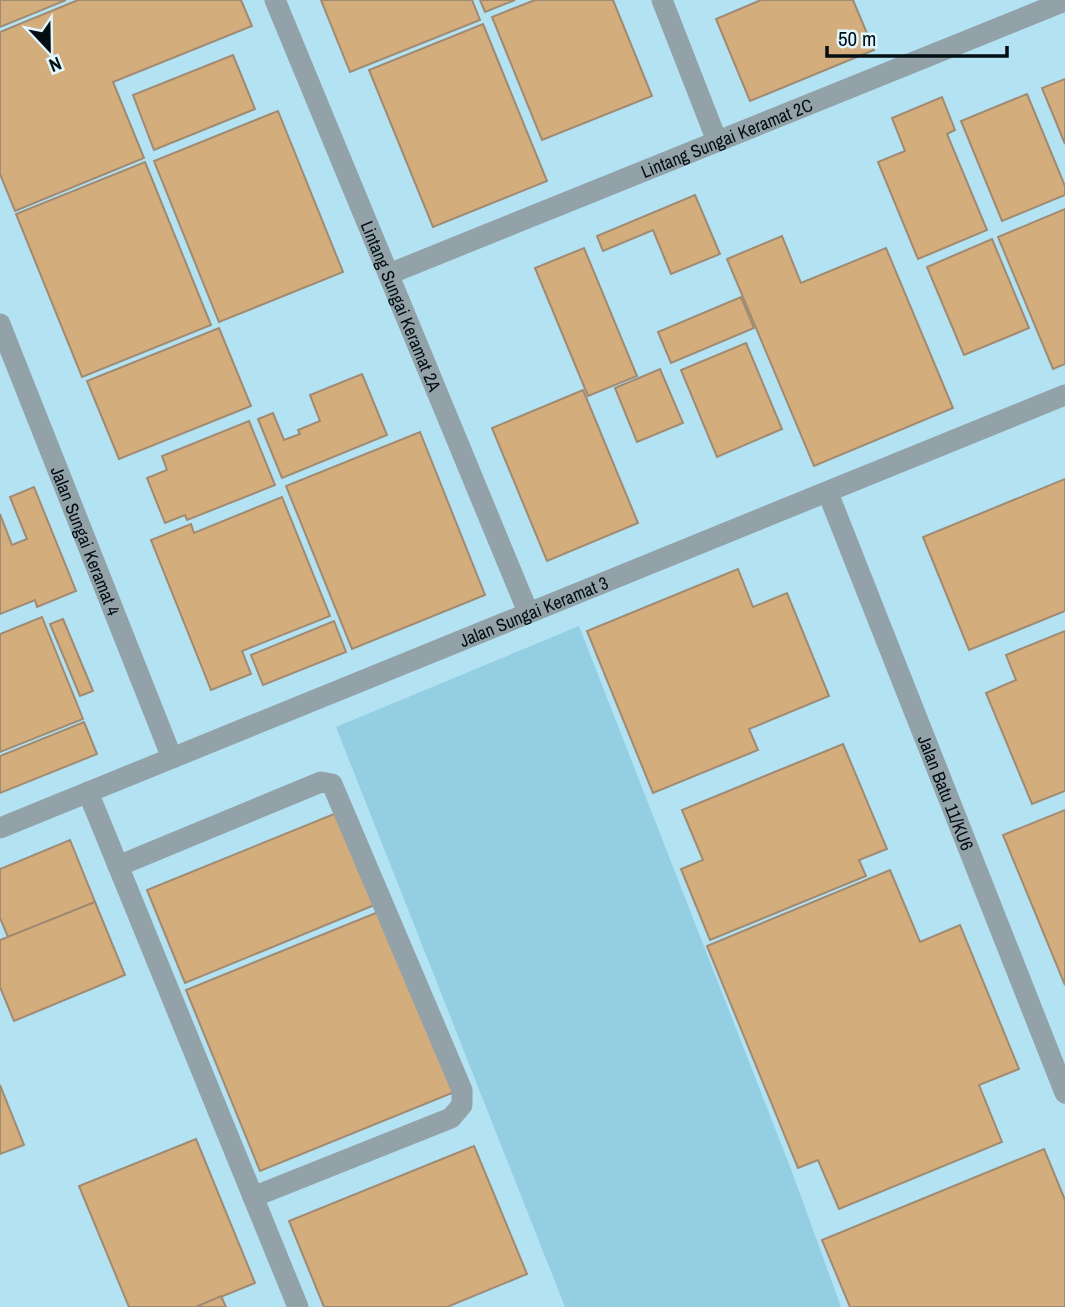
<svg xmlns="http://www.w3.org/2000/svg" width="1065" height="1307" font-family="'Archivo Narrow',sans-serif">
<rect width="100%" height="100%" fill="#c6ecfa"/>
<rect fill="#b3e2f3" x="0" y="0" width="1065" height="1307"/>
<path fill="#93cee3" d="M579 626 792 1172 841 1307H565L336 727Z"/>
<g fill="#d4ad7d" stroke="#a08a71" stroke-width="2">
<path d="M0 0H66L0 27Z"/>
<path d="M78 0H241L252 26 113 82 144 158 15 211 0 174V32Z"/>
<path d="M321 0H472L480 20 350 72Z"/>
<path d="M480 0H515L485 12Z"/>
<path d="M535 0H613L652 96 542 140 492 17Z"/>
<path d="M761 0H853L874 50 750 101 716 19Z"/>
<path d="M483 24 547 181 433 227 369 70Z"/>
<path d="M233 55 255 109 154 150 133 95Z"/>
<path d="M1065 79V144L1042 88Z"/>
<path d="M1027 94 1065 186V195L1002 221 961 121Z"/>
<path d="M942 97 955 130 947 134 987 230 918 259 878 162 905 151 892 118Z"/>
<path d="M278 111 343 272 219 322 154 161Z"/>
<path d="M145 162 211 325 82 377 16 214Z"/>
<path d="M695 195 720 254 671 274 653 230 603 251 597 236Z"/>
<path d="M1065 209V364L1053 369 998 237Z"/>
<path d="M782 236 801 283 886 248 953 408 814 466 727 259Z"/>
<path d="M992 239 1029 328 964 355 927 267Z"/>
<path d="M584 248 637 376 588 396 535 268Z"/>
<path d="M741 297 754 328 671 363 658 332Z"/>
<path d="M219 328 251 406 119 459 87 381Z"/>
<path d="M746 343 782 429 717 457 681 370Z"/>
<path d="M660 369 683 423 637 442 615 388Z"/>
<path d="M362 374 387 435 282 478 258 419 273 413 284 440 300 434 298 430 320 421 310 395Z"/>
<path d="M583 390 638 523 547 561 492 428Z"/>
<path d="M249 421 275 485 187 520 185 515 165 523 147 478 167 470 162 456Z"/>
<path d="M420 432 485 595 352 649 286 486Z"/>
<path d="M1065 479V611L969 650 923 537Z"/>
<path d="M34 487 76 591 37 607 35 600 0 614V514L12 545 27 539 10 497Z"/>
<path d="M282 497 330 616 242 651 251 674 211 690 151 540 191 524 194 533Z"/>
<path d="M738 569 753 607 787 593 829 696 749 729 758 750 653 793 587 631Z"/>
<path d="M42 617 83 719 0 752V634Z"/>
<path d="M63 619 93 691 80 696 50 624Z"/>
<path d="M334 621 346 652 263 685 251 655Z"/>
<path d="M1065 631V791L1032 804 986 693 1016 680 1006 655Z"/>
<path d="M84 722 97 754 0 793V756Z"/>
<path d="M843 744 887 849 859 860 866 876 710 940 681 869 703 860 682 810Z"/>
<path d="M1065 810V985L1003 835Z"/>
<path d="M339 812 377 904 185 983 147 890Z"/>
<path d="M70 840 95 902 8 937 0 918V869Z"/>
<path d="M890 870 920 942 960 925 1019 1069 979 1085 1002 1142 839 1209 818 1160 798 1168 707 946Z"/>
<path d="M95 902 125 975 14 1021 0 987V940Z"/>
<path d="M383 910 457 1091 260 1171 186 990Z"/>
<path d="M0 1085 24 1145 0 1154Z"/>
<path d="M196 1139 255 1283 196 1307H129L79 1186Z"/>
<path d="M474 1146 527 1274 447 1307H324L289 1221Z"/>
<path d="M1044 1149 1065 1200V1307H850L822 1240Z"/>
<path d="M221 1296 226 1307H196Z"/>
</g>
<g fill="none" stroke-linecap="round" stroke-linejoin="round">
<g stroke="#92a2a8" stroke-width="21">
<path id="s1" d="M275 0 528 612"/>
<path d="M662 0 717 141"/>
<path id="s2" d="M389 274 1065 1"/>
<path id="s3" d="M0 324 172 758"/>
<path id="s4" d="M828 493 1065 1093"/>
<path d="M88 792 298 1307"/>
<path id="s5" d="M0 828 1065 395"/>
<path d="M118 866 321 782 332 784 462 1090V1105L451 1118 253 1197"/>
</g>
</g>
<g text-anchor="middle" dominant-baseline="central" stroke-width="5" stroke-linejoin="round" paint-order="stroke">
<g font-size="18" fill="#020e12" stroke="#e0f7ff">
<text stroke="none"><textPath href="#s2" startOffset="364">Lintang Sungai Keramat 2C</textPath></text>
<text stroke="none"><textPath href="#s1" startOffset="331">Lintang Sungai Keramat 2A</textPath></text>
<text stroke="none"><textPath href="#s3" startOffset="233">Jalan Sungai Keramat 4</textPath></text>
<text stroke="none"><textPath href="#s5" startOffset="576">Jalan Sungai Keramat 3</textPath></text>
<text stroke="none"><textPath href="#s4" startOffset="322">Jalan Batu 11/KU6</textPath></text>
</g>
</g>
<g transform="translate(49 49) rotate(158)" stroke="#e0f7ff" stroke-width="5" paint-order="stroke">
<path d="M0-5L12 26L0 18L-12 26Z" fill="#020e12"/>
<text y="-10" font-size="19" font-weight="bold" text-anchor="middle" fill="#020e12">N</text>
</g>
<path d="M827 46v10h180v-10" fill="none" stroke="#020e12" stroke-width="3.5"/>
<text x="838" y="46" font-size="21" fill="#020e12" stroke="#e0f7ff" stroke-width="5" paint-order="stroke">50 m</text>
</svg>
